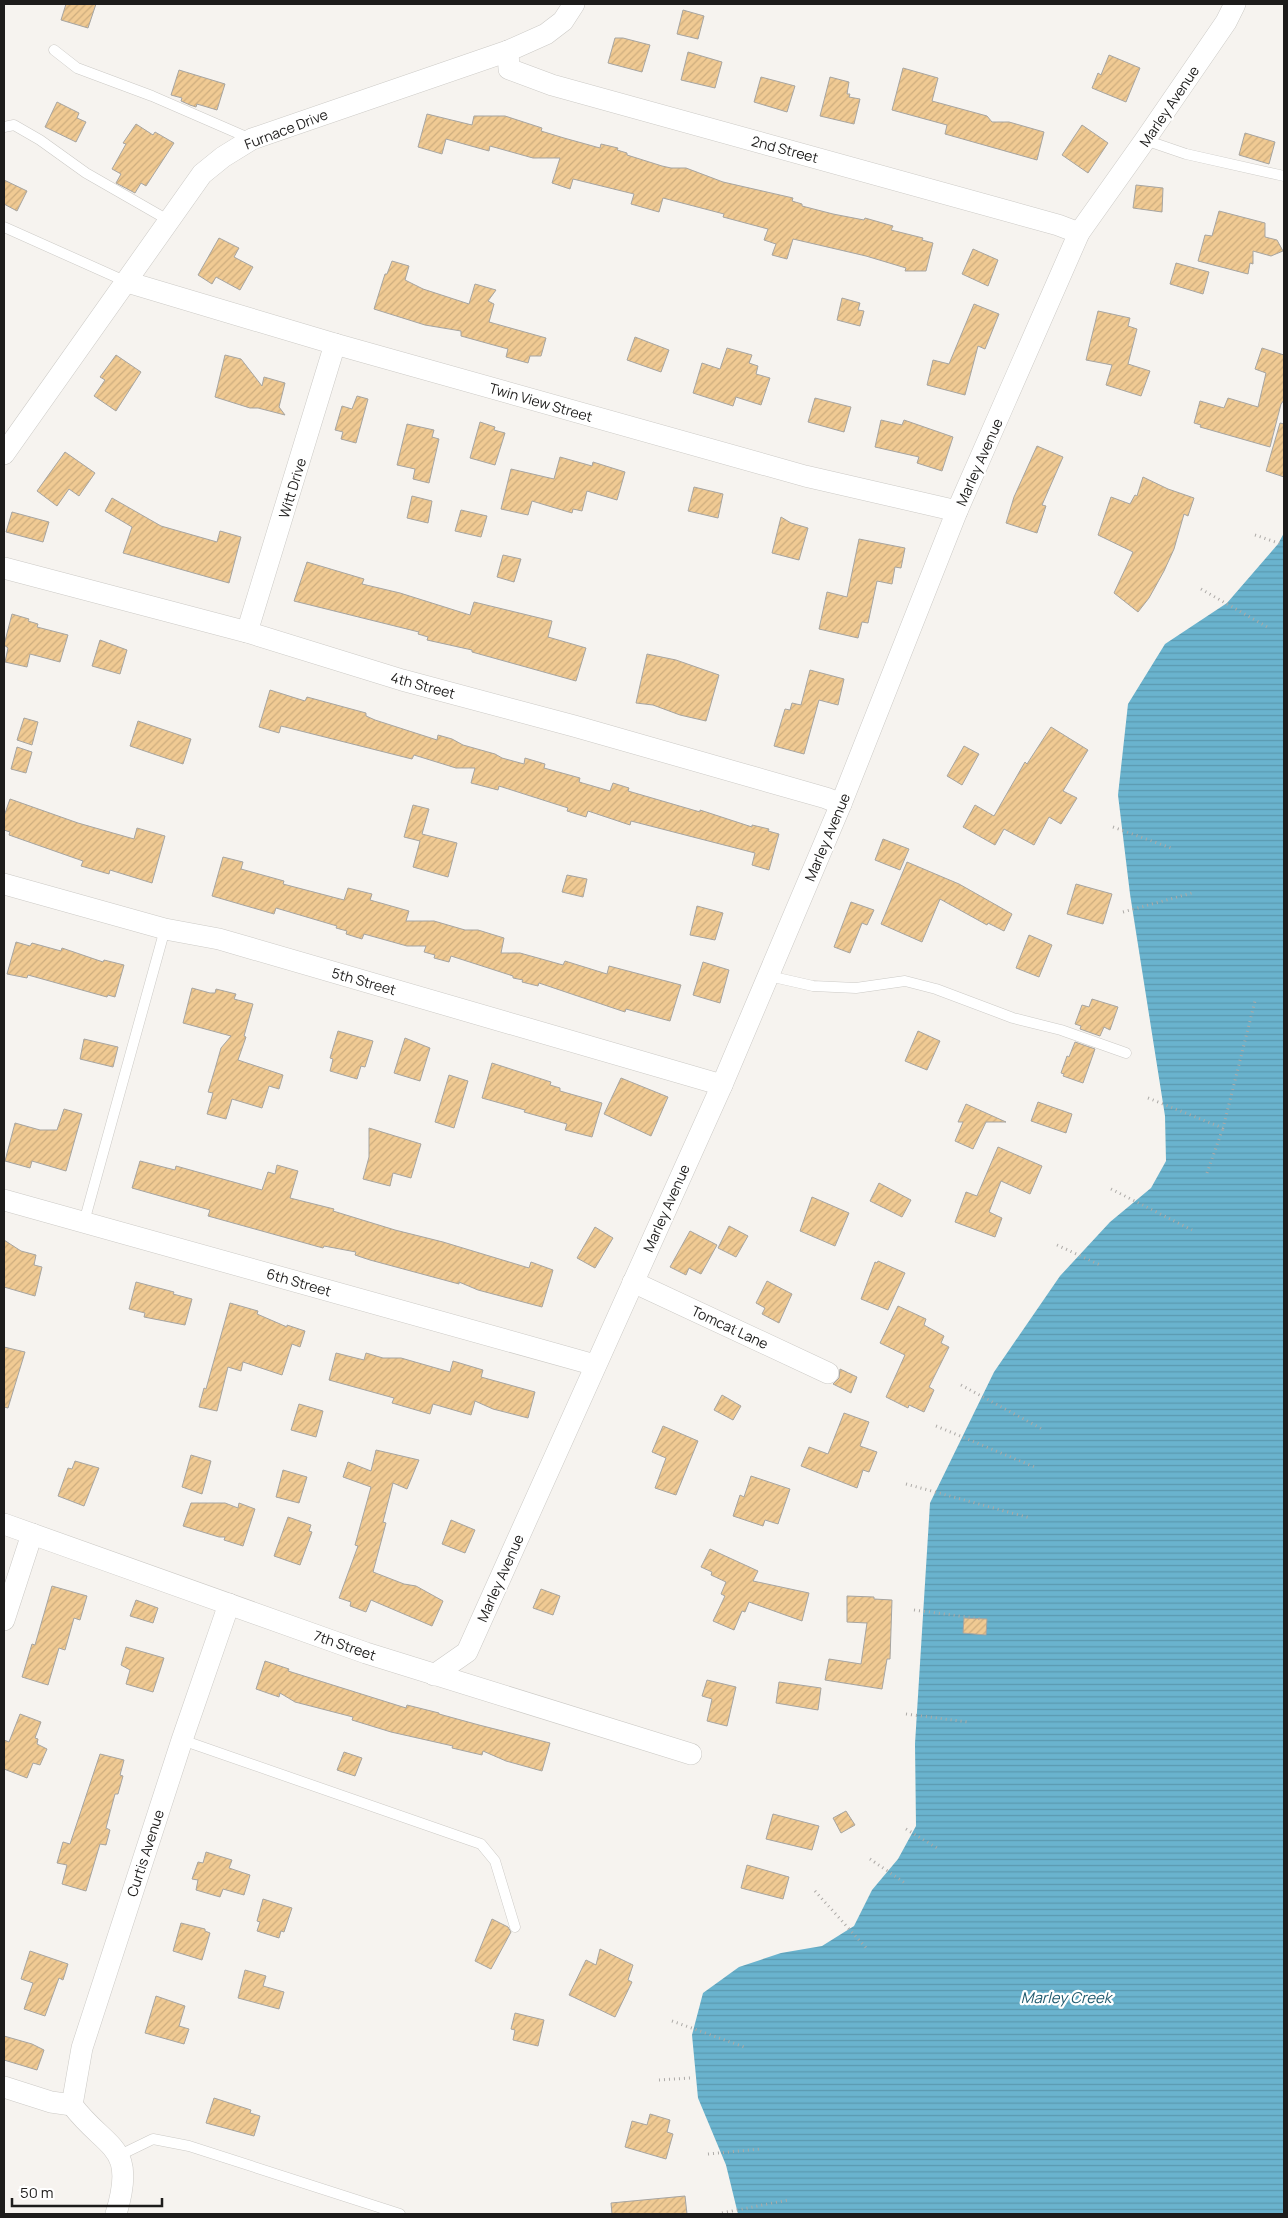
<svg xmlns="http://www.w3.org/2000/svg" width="1288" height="2218" font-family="Manrope,sans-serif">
<defs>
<pattern id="water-rules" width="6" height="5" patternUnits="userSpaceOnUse" patternTransform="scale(1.25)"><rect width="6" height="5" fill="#6ab3ce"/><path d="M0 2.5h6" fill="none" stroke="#5b99b0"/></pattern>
<pattern id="building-hatch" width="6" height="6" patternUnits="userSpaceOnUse" patternTransform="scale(1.25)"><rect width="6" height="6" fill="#f0ca93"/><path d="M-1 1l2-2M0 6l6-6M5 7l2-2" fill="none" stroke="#cdad7e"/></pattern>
</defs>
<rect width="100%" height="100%" fill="#f6f3ef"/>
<path fill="url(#water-rules)" d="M1284 533V2214H738L726 2165 698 2098 692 2035 703 1993 739 1967 781 1953 822 1946 854 1926 872 1890 898 1859 916 1826 915 1744 930 1503 994 1372 1060 1276 1110 1222 1151 1188 1166 1161 1165 1116 1130 894 1118 795 1128 704 1165 644 1227 603 1278 544Z"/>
<g fill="url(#building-hatch)" stroke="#a7a5a1">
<path d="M66 4H96L88 28 61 20Z"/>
<path d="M683 10 704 16 698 39 677 34Z"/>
<path d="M615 38H623L650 45 642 72 608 63Z"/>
<path d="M688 52 722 62 715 88 681 80Z"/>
<path d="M1109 55 1140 68 1126 102 1092 88 1098 73 1101 75Z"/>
<path d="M903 68 938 78 932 101 987 116 992 122H1009L1044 132 1037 160 945 134 947 125 892 110Z"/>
<path d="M179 70 225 84 217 110 197 104 196 107 190 105 181 101 182 98 171 95Z"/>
<path d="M761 77 795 86 787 112 754 102Z"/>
<path d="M830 77 849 82 847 94H850L849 97 860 99 854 124 820 116Z"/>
<path d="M57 102 79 113 77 118 86 122 76 142 45 127Z"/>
<path d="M427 114 472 125 474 116H505L542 128 541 131 564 138 600 148 601 144 618 148 617 150 627 153V155L662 166 671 168H686L723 182 793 198 792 201 802 204V206L833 214 864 220 865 218 893 226 891 230 923 238 922 240 933 243 926 271H905L906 268 866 256 793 239 787 259 772 255 776 244 764 240 768 229 723 217 724 214 663 198 659 212 631 204 634 194 573 179 570 189 552 183 560 158H533L490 146 489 151 446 139 442 154 418 147Z"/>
<path d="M136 124 153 135 155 132 174 143 146 186 141 183 135 193 116 183 121 174 112 169 126 144 123 143Z"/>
<path d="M1082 125 1108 143 1088 173 1062 155Z"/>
<path d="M1245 133 1275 142 1269 164 1239 155Z"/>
<path d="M4 180 27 191 17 211 4 204Z"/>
<path d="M1136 185 1163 188 1162 212 1133 208Z"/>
<path d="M1219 211 1265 223V237L1277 240 1283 251 1271 256 1253 251V264L1250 263 1248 274 1198 261 1205 235 1212 236Z"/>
<path d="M219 238 239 248 234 257 253 267 240 290 216 277 212 284 198 275Z"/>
<path d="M973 249 998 260 988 286 962 274Z"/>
<path d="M392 261 409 266 405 280 423 289 469 304 475 284 496 290 488 301 494 304 489 322 546 338 541 356H530L528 363 506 357 508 349 461 336V331L425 325 374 309 385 274H387Z"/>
<path d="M1176 263 1209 272 1203 294 1170 284Z"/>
<path d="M842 298 860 303 858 310 864 311 860 326 837 320Z"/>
<path d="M974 304 999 314 985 349 978 346 965 395 927 385 933 360 949 364Z"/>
<path d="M1098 311 1130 318 1128 326 1137 329 1128 364 1150 371 1141 396 1106 385 1112 365 1086 360Z"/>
<path d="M635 337 669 350 661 372 627 360Z"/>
<path d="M727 348 752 355 749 363 758 366 756 374 770 378 761 405 736 397 733 406 693 393 702 363 720 369Z"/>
<path d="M1262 348 1284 355V400L1281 404 1270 447 1200 427 1201 425 1194 423 1200 401 1224 408 1228 398 1258 407 1266 373 1255 369Z"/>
<path d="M116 355 141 372 116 411 94 396 105 380 100 377Z"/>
<path d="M225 355 241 359 262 386 264 377 285 383 279 407 285 415 258 408H250L215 397Z"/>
<path d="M357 396 368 399 356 443 341 439 343 432 335 430 342 406 352 409Z"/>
<path d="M815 398 851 407 844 432 808 422Z"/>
<path d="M881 420 902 425 904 420 953 437 942 471 917 463 919 457 875 447Z"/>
<path d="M480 422 495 427 494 430 505 433 495 465 470 458Z"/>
<path d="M1280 423 1284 424V477L1266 471Z"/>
<path d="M407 424 434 430 432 437 439 439 429 483 413 479 415 469 397 465Z"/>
<path d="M1037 446 1063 457 1042 505 1046 506 1037 533 1006 523 1014 497Z"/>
<path d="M65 452 95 473 79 496 69 489 57 506 37 491Z"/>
<path d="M560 457 592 466 593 462 625 472 617 500 587 491 582 511 573 509 572 513 532 501 528 515 501 509 511 469 554 479Z"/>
<path d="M1143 477 1168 489 1194 498 1188 516 1184 514 1174 549 1164 571 1149 598 1138 612 1114 593 1133 552 1098 535 1111 497 1130 504 1135 495 1137 496Z"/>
<path d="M694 487 723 494 718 518 688 511Z"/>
<path d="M412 496 432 501 428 523 407 518Z"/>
<path d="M112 498 161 526 217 542 220 531 241 537 229 583 123 553 132 527 105 511Z"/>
<path d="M461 510 487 516 481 537 455 531Z"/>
<path d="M12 512 49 522 43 542 6 532Z"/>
<path d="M781 517 791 523 808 528 799 560 772 553Z"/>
<path d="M859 539 905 548 901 568 895 567 892 584 877 581 868 623 862 622 858 638 819 629 827 592 847 597Z"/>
<path d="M503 555 521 559 514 582 497 577Z"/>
<path d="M307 562 364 579 362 584 400 593 470 615 474 602 552 621 548 637 586 648 576 681 472 652V650L427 640 428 637 418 634 419 632 294 601Z"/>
<path d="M12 614 29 619 28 621 38 624 37 627 68 635 60 662 30 654 27 667 5 662 8 648 4 645Z"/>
<path d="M100 640 127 650 120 674 92 666Z"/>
<path d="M647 654 676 660 719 675 706 721 680 715 653 705 636 703Z"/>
<path d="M810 670 844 679 838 705 819 700 804 754 774 746 785 709 790 710 792 703 801 705Z"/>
<path d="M270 690 305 701 307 697 366 713V716L375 720 437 740 438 735 452 739 463 745 495 754 502 758 524 764 525 758 545 764 544 768 580 778 579 782 610 791 613 783 629 788 628 791 700 812V810L752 827V825L769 829 768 831 779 834 769 870 752 865 755 853 631 821 630 825 588 811 586 817 567 811 568 808 499 786 498 790 471 783 475 768H456L414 755 412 759 281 726 279 733 259 727Z"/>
<path d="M24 718 38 722 32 745 17 740Z"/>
<path d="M138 721 191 739 183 764 130 746Z"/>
<path d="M1051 727 1088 750 1063 791 1077 798 1061 824 1049 817 1034 845 1004 829 995 845 963 827 975 805 994 816 1025 762 1027 764Z"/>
<path d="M964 746 979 754 962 785 947 776Z"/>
<path d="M17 747 32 752 26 773 11 769Z"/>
<path d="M10 799 78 823 134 839 137 828 165 836 152 883 110 870 109 874 81 866 83 861 9 835 10 832 4 830V816Z"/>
<path d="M413 805 429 809 422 834 457 843 448 877 413 867 420 841 404 837Z"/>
<path d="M883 839 909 849 900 870 875 860Z"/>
<path d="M223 857 243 862 241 869 284 881 283 884 344 900 348 888 372 894 370 900 409 911 406 921H434L465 930H478L504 938 501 953H520L563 965 565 961 607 974 609 966 681 985 670 1021 626 1009 625 1012 539 983 538 986 522 982 523 980 513 978V976L451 956 449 962 434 958 435 955 424 952 426 946H407L364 934 362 939 346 934 347 931 336 928 337 926 276 908 274 914 212 896Z"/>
<path d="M907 862 959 884 1012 914 1004 931 988 923 987 925 940 899 922 942 881 924Z"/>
<path d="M567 875 587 879 583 897 562 892Z"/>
<path d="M1076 884 1112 894 1103 924 1067 914Z"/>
<path d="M851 902 874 910 867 925 862 923 850 953 834 947Z"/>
<path d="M697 906 723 913 715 940 690 935Z"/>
<path d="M1029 935 1052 945 1039 977 1016 968Z"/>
<path d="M16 942 30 946 32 943 61 951 62 948 103 962 104 960 124 965 115 997 108 995 107 997 28 975 27 978 7 974Z"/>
<path d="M703 962 729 970 720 1003 693 995Z"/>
<path d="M192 988 210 993H215L216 989 236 994 234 999 253 1004 244 1036 246 1037 238 1060 283 1075 279 1089 269 1086 262 1108 232 1099 226 1119 207 1114 213 1093 208 1092 215 1069 221 1048 231 1036 183 1023Z"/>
<path d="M1092 999 1118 1007 1110 1030 1104 1027 1100 1036 1080 1029 1081 1026 1075 1024 1082 1005 1089 1007Z"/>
<path d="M338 1031 373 1041 365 1067 361 1066 357 1079 330 1071 333 1059 330 1058Z"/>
<path d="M918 1031 940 1041 927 1070 905 1061Z"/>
<path d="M405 1038 430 1048 420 1081 394 1073Z"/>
<path d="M84 1039 118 1047 113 1067 80 1059Z"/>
<path d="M1075 1042 1095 1049 1083 1083 1063 1076 1064 1074 1061 1073 1067 1056 1069 1057Z"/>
<path d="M492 1063 551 1082 550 1085 560 1088V1091L602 1103 592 1137 565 1130 567 1124 524 1112 525 1110 482 1098Z"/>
<path d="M449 1075 468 1081 454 1128 435 1122Z"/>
<path d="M621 1078 668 1097 651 1136 604 1114Z"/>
<path d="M1038 1102 1072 1114 1066 1133 1031 1121Z"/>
<path d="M966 1104 1006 1122H986L973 1149 955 1141 963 1122H958Z"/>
<path d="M64 1109 82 1114 66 1171 32 1161 30 1168 5 1161 15 1123 40 1130H57Z"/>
<path d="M369 1128 421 1144 411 1178 393 1173 390 1186 363 1179 369 1157Z"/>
<path d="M998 1147 1042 1166 1030 1194 1001 1181 989 1212 1002 1218 995 1237 955 1222 966 1192 977 1196Z"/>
<path d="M140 1161 175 1170 176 1166 262 1190 268 1172 275 1174 277 1165 298 1171 290 1198 334 1209 333 1211 395 1230 443 1242 529 1268 531 1262 553 1270 542 1307 478 1290 459 1282V1284L370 1260 355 1255 356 1252 324 1246 323 1248 208 1216 210 1210 132 1188Z"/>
<path d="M879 1183 911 1200 902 1217 870 1201Z"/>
<path d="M812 1197 849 1213 835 1246 800 1231Z"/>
<path d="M729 1226 748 1236 736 1257 718 1248Z"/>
<path d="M595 1227 613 1238 595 1268 577 1258Z"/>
<path d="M690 1231 717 1245 701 1274 689 1268 686 1275 670 1267Z"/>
<path d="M4 1240 21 1251 36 1255 34 1265 42 1267 35 1296 4 1287Z"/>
<path d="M878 1261 905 1273 888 1310 861 1299 875 1262 877 1263Z"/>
<path d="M767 1281 792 1294 779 1323 762 1314 765 1308 756 1303Z"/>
<path d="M136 1282 174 1292 173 1294 192 1299 185 1325 144 1317 145 1313 129 1309Z"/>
<path d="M230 1303 258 1311 257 1314 287 1327V1325L305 1331 300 1347 292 1344 282 1375 243 1362 241 1371 228 1367 217 1411 199 1407 204 1388 206 1389Z"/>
<path d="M898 1306 926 1319 924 1325 944 1336 941 1343 949 1347 929 1387 934 1390 924 1412 909 1405 908 1408 886 1397 905 1355 880 1343Z"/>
<path d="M4 1347 25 1352 8 1408 4 1407Z"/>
<path d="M336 1353 364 1360 366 1353 383 1358H401L450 1372 453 1361 483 1370 481 1377 535 1392 528 1418 493 1409 475 1401 471 1415 433 1404 430 1414 392 1403 394 1398 329 1380Z"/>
<path d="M840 1369 857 1377 851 1393 833 1384 839 1378Z"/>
<path d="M722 1395 741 1406 733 1420 714 1410Z"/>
<path d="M299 1404 323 1411 316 1437 291 1430Z"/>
<path d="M844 1413 869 1422 860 1446 877 1452 869 1472 863 1470 857 1488 801 1466 809 1447 828 1454Z"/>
<path d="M663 1426 698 1441 676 1495 655 1488 666 1458 652 1452Z"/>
<path d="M376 1450 419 1460 407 1489 393 1483 383 1522 386 1523 373 1572 404 1584 416 1586 443 1601 432 1626 371 1600 366 1612 350 1606 351 1602 339 1598 358 1546 355 1545 371 1487 343 1477 348 1462 371 1471Z"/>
<path d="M191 1455 211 1461 202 1494 182 1487Z"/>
<path d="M75 1461 99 1468 84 1506 58 1496 68 1468 72 1469Z"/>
<path d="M283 1470 307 1477 299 1503 276 1497Z"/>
<path d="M751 1476 790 1489 778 1524 765 1520 763 1526 733 1516 740 1495 744 1497Z"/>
<path d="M191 1503H225L238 1508 239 1503 255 1509 243 1546 224 1540 225 1537H219L183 1526Z"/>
<path d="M288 1517 311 1525 309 1531 312 1532 300 1565 274 1556Z"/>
<path d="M451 1520 475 1530 465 1553 442 1544Z"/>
<path d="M710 1549 758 1571 753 1581 809 1593 802 1621 749 1602 745 1612 742 1611 734 1630 713 1621 725 1596 721 1594 726 1582 711 1575 712 1572 701 1567Z"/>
<path d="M52 1586 87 1596 80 1620 74 1618 65 1650 59 1648 48 1685 22 1677 32 1644 35 1645Z"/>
<path d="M541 1589 560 1596 553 1615 533 1608Z"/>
<path d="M847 1596 874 1597V1599L892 1600 890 1659H887L882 1689 825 1680 829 1659 861 1664 867 1623 847 1622Z"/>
<path d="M136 1600 158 1608 153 1623 130 1616Z"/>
<path d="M964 1618 987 1619 986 1635 963 1633Z"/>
<path d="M126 1647 164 1658 153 1692 126 1684 130 1670 121 1665Z"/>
<path d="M265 1661 289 1669 288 1671 406 1708 407 1705 439 1713V1714L479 1725 550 1743 542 1771 506 1761 483 1751 482 1755 452 1748 453 1746 391 1732 352 1720 353 1717 295 1702 280 1693 279 1697 256 1689Z"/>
<path d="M707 1680 736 1687 727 1726 707 1721 712 1699 702 1696Z"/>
<path d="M779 1682 821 1688 818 1710 776 1703Z"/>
<path d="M20 1714 41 1722 35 1738 38 1739 37 1744 47 1749 40 1765 33 1763 27 1778 4 1769V1740L9 1742Z"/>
<path d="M344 1752 362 1758 355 1776 337 1770Z"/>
<path d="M100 1754 124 1760 120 1775 123 1776 118 1794H115L106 1828 110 1830 106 1845 100 1844 86 1891 62 1884 67 1865 57 1863 63 1842 70 1844Z"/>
<path d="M846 1811 855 1825 841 1833 833 1818Z"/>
<path d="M773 1814 819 1826 812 1850 766 1839Z"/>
<path d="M206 1852 232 1860 229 1868 250 1875 244 1895 223 1889 220 1897 196 1890 198 1880 192 1879 198 1862 203 1863Z"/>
<path d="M747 1865 789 1877 783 1899 741 1888Z"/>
<path d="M263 1899 292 1908 284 1932 281 1931 279 1938 257 1931 260 1922 257 1921Z"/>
<path d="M492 1919 508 1927 511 1932 491 1969 475 1961Z"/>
<path d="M181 1923 205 1929V1931L210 1933 202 1960 173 1951Z"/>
<path d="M600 1949 633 1965 628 1980 632 1982 615 2017 569 1995 586 1960 596 1965Z"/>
<path d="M30 1951 68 1964 63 1980 59 1978 45 2016 24 2009 33 1983 21 1979Z"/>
<path d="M245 1970 266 1976 263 1986 284 1992 279 2009 238 1998Z"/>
<path d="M156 1996 185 2006 179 2026 189 2029 184 2044 145 2033Z"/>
<path d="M515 2013 544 2020 538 2046 513 2040 515 2030 511 2029Z"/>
<path d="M4 2036 32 2044 44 2050 37 2070 4 2060Z"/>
<path d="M214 2098 251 2110 250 2113 260 2116 254 2136 206 2123Z"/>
<path d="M650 2114 670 2120 667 2132 673 2134 666 2159 625 2147 632 2121 647 2125Z"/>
<path d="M685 2196 687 2214H612L611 2203Z"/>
</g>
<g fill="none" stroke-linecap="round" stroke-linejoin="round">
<defs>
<g id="lane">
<path d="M54 50 77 68 152 96 251 139"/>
<path d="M4 127 14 125 40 140 86 173 168 220"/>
<path d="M1145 140 1186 154 1284 176"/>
<path d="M4 227 127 282"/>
<path d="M769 976 813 986 856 988 905 981 936 989 1013 1018 1061 1030 1126 1053"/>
<path d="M84 1222 165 929"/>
<path d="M182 1740 481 1844 495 1861 515 1927"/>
<path d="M120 2155 153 2139 189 2146 400 2214"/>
</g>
<g id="street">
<path d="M508 51 509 69 552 85 1058 225 1079 233"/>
<path d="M127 282 335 344 805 476 957 511"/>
<path d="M4 454 202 174 223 157 252 139 508 51 546 34 563 21 574 4"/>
<path d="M4 568 247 632 402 680 574 726 826 798 841 804"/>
<path d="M247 632 335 344"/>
<path d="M4 884 165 929 219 939 722 1085"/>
<path d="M4 1200 595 1365"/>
<path d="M633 1282 828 1373"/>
<path d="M4 1524 366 1653 691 1754"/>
<path d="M4 1620 32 1534"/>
<path d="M434 1675 467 1652 722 1085 841 804 957 511 1079 233 1145 140 1226 22 1235 4"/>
<path d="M4 2087 51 2102 72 2105"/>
<path d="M72 2105 82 2048 182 1740 229 1604"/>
<path d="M72 2105C107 2151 137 2144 116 2214"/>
</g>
</defs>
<use href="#lane" stroke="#cccac6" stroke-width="11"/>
<use href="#street" stroke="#cccac6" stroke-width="22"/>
<g stroke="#adaaa7" stroke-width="3" stroke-dasharray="1 4" stroke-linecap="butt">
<path d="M1255 535 1284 545"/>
<path d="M1201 589 1269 628"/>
<path d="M1113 827 1171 848"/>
<path d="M1123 912 1192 893"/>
<path d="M1148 1098 1223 1128 1255 1001"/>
<path d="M1207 1173 1223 1128"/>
<path d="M1111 1189 1192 1230"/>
<path d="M1057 1245 1100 1265"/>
<path d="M961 1385 1042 1429"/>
<path d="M936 1426 1037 1468"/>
<path d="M906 1484 1030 1518"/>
<path d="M914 1610 982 1619"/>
<path d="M906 1714 968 1722"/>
<path d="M906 1829 937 1848"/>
<path d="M870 1859 905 1883"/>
<path d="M815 1891 868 1950"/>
<path d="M672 2021 747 2048"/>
<path d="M659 2080 690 2078"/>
<path d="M708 2154 760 2149"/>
<path d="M722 2213 788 2200"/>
</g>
<use href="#lane" stroke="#fff" stroke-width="10"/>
<use href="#street" stroke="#fff" stroke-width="21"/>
</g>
<g text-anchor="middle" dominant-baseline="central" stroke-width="4.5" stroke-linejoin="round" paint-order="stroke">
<g font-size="14" fill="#1d1c1b" stroke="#fff">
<text transform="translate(1169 106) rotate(-56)">Marley Avenue</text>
<text transform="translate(286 129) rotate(-21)">Furnace Drive</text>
<text transform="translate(785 149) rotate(15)">2nd Street</text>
<text transform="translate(541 402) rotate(16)">Twin View Street</text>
<text transform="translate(979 462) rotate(-66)">Marley Avenue</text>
<text transform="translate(292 488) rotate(-73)">Witt Drive</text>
<text transform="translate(423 685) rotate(15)">4th Street</text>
<text transform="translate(827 837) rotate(-67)">Marley Avenue</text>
<text transform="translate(364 981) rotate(16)">5th Street</text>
<text transform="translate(666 1208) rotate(-66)">Marley Avenue</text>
<text transform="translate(299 1282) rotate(16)">6th Street</text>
<text transform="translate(730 1327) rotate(25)">Tomcat Lane</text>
<text transform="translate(500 1578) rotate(-66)">Marley Avenue</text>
<text transform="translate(345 1645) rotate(19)">7th Street</text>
<text transform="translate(145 1853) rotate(-72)">Curtis Avenue</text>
</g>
<g font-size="15" font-style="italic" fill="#215b6f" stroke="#fff">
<text x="1066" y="1997">Marley Creek</text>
</g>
</g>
<rect width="1288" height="2218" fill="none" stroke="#1d1c1b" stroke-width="10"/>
<path d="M12 2198v8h150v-8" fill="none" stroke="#1d1c1b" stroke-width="2.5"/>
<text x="20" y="2198" font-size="15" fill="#1d1c1b" stroke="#ffffff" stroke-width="4" paint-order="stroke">50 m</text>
</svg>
